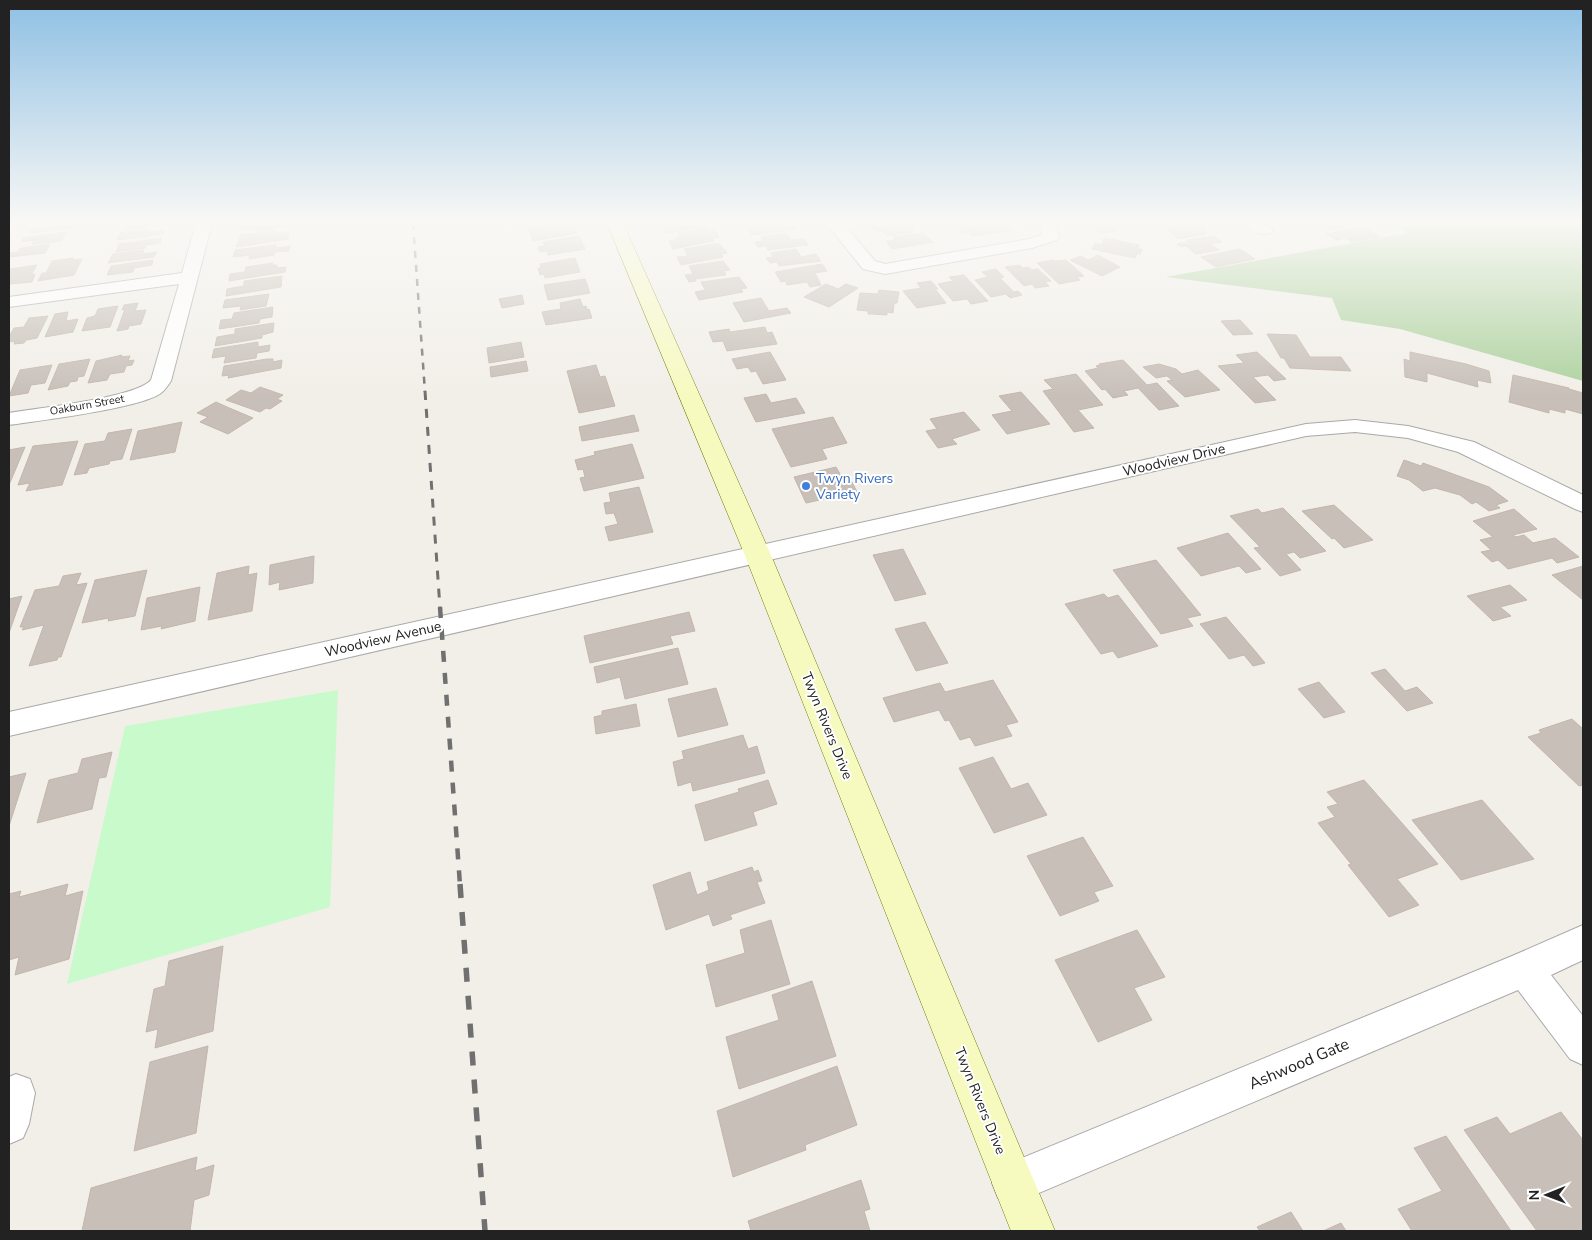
<svg xmlns="http://www.w3.org/2000/svg" width="1592" height="1240" font-family="'Nunito Sans',sans-serif">
<rect width="100%" height="100%" fill="#f2efe9"/>
<path fill="#add19e" d="M1390 223H1583V381L1400 329 1341 320 1332 298 1166 277 1407 233Z"/>
<path fill="#c8facc" d="M338 690 330 907 67 984 125 726Z"/>
<g fill="#c7bfb8" stroke="#c4b6ab">
<path d="M52 223 78 224 84 223 82 226 30 233 32 229 50 227Z"/>
<path d="M128 223H153L152 226 125 229Z"/>
<path d="M292 223 291 226 280 228 255 231V228L240 230 241 224Z"/>
<path d="M556 223H575L577 233 533 241 528 227Z"/>
<path d="M672 223H704L706 226 666 233 663 226Z"/>
<path d="M749 223H793L797 229 752 235 747 226H750Z"/>
<path d="M885 223H912L916 227 910 228 914 232 887 236 882 231 876 232 870 226Z"/>
<path d="M985 223H1006L1013 230 972 236 969 232 964 233 958 227Z"/>
<path d="M1085 223H1124L1126 225 1112 227 1117 231 1101 233 1091 225Z"/>
<path d="M1189 223H1204L1205 224 1202 225 1207 228H1203L1207 232H1204L1206 234 1178 239 1166 228Z"/>
<path d="M1311 223H1353L1356 225 1329 229 1321 224 1314 225Z"/>
<path d="M1364 227 1380 237 1352 242 1346 238 1336 240 1326 234Z"/>
<path d="M706 228 715 231 719 237 712 238 714 241 673 249 669 241 678 239 677 237 680 236 678 233Z"/>
<path d="M149 229 148 232 165 230 163 234 117 240 121 232Z"/>
<path d="M276 231V234L289 232 288 239 236 247 241 235Z"/>
<path d="M66 232 61 241 35 244H32L34 240 21 242 23 238Z"/>
<path d="M786 233 791 240 804 239 808 245 768 250 766 246 758 247 755 242 763 241 761 237Z"/>
<path d="M924 233 933 242 892 249 886 241 895 240 893 237Z"/>
<path d="M579 236 585 249 548 255 547 251 540 252 538 247 545 246 543 242Z"/>
<path d="M1214 236 1222 242 1211 244 1219 250 1196 254 1186 246 1181 247 1177 244 1183 243 1190 246 1185 242H1189L1187 240Z"/>
<path d="M161 238 160 243 146 245 145 248 116 252 119 244Z"/>
<path d="M1105 238 1139 245 1138 249H1142L1140 254 1137 253 1135 258 1092 249 1095 243 1102 245Z"/>
<path d="M50 244 45 253 9 257V253L18 252 21 248Z"/>
<path d="M715 244H720L727 253 721 254 723 257 681 265 677 257 688 256 684 249Z"/>
<path d="M276 245V248L290 246 289 251 275 252 274 255 249 259 250 255 233 257 235 250Z"/>
<path d="M796 249 801 257 816 254 821 261 779 266 777 262 770 263 766 258 773 257 771 253Z"/>
<path d="M1240 249 1255 259 1216 267 1201 257Z"/>
<path d="M144 250 142 254 157 252 154 257 108 263 113 254Z"/>
<path d="M1098 255 1120 267 1102 276 1070 260 1081 256 1088 260Z"/>
<path d="M73 258V260L82 259 74 275 38 281 42 273H46L52 261Z"/>
<path d="M575 258 580 272 545 278 544 274 540 275 538 268H541L540 264Z"/>
<path d="M153 260 152 265 134 268 133 272 107 275 111 266Z"/>
<path d="M1053 260 1055 261 1066 260 1084 276 1077 277 1080 280 1059 284 1037 263Z"/>
<path d="M723 261 730 270 724 271 726 275 695 279 696 281 689 282 685 275 693 274 689 266Z"/>
<path d="M273 263 272 265H277V268L286 267 285 272 229 281 230 274 245 272 246 267Z"/>
<path d="M822 264 827 271 815 273 821 285 810 287 807 282 787 285 785 281 781 282 775 272Z"/>
<path d="M37 265 31 275 35 274 32 282 9 284V269Z"/>
<path d="M1020 265 1023 268 1028 267 1032 270 1038 269 1051 281 1045 282 1049 286 1035 288 1032 284 1024 286 1005 267Z"/>
<path d="M996 269 1004 277 1000 278 1014 292 1018 291 1022 295 1010 298 1006 294 991 297 975 280 988 277 982 272Z"/>
<path d="M964 275 988 301 971 304 967 299 953 301 938 284 953 281 949 277Z"/>
<path d="M282 276 281 287 226 296 227 289 244 286V281Z"/>
<path d="M739 277 747 288 741 289 743 292 699 300 695 292 705 290 701 282Z"/>
<path d="M585 279 590 293 548 300 544 285Z"/>
<path d="M931 281 938 289H935L946 303 917 308 903 291 921 288 917 283Z"/>
<path d="M826 284 838 289 846 284 858 288 829 307 804 297Z"/>
<path d="M879 290 899 292 897 303H894L893 313 887 312V315L872 314H868V311L857 310 860 293 878 294Z"/>
<path d="M269 294 266 306 240 310 241 306 223 308 225 300Z"/>
<path d="M522 295 524 304 502 308 499 299Z"/>
<path d="M761 298 769 311 787 308 791 313 744 322 733 303Z"/>
<path d="M580 299 583 307 586 306 587 310 589 309 592 318 546 325 542 312 561 309 560 303Z"/>
<path d="M138 303 135 311 146 310 141 324 129 326 128 329 117 331 125 309 122 310 124 305Z"/>
<path d="M118 306 110 327 82 331 87 318 95 316 98 309Z"/>
<path d="M273 307 272 317 260 319 259 323 219 329 221 320 232 319 234 313Z"/>
<path d="M68 312 66 321 78 319 73 332 45 337 55 314Z"/>
<path d="M48 316 37 338 26 340 24 343 14 344 15 341 9 342V337L14 328 24 327 29 318Z"/>
<path d="M1240 320 1253 334 1233 335 1221 321Z"/>
<path d="M274 323 273 332 262 335V338L215 346 217 337 235 334V329Z"/>
<path d="M765 327 767 333 772 332 777 344 727 351 723 341 713 342 709 332 729 329 730 332Z"/>
<path d="M1267 334 1296 335 1310 357H1341L1351 371 1290 368 1284 358H1281Z"/>
<path d="M258 342V347L270 345 269 351 257 353 256 358 224 363 226 356 212 358 214 349Z"/>
<path d="M521 342 524 357 489 363 487 348Z"/>
<path d="M770 352 786 380 763 384 756 371 751 372 748 367 737 369 732 359Z"/>
<path d="M1257 352 1286 379 1274 381 1268 375 1253 377 1276 400 1255 403 1218 366 1244 363 1236 355Z"/>
<path d="M1410 352 1466 364 1489 371 1491 383 1477 380 1478 387 1427 373V382L1405 377 1404 359 1410 361Z"/>
<path d="M122 355 121 357 130 356 128 361 134 360 132 365 126 366 124 372 110 374 107 380 88 383 96 361Z"/>
<path d="M90 359 84 376 78 377 77 381 70 382 68 386 48 390 59 364Z"/>
<path d="M267 359H273V362L282 360 281 368 228 378 229 375 222 376 224 366Z"/>
<path d="M1123 360 1147 385 1157 383 1179 406 1159 410 1138 388 1124 391 1128 395 1113 398 1105 389 1102 390 1085 371 1098 368 1096 366 1100 365 1099 364Z"/>
<path d="M526 361 528 371 491 377 490 367Z"/>
<path d="M1159 364 1176 369 1182 374 1198 370 1220 390 1185 397 1167 381 1172 380 1167 376 1156 378 1143 367Z"/>
<path d="M52 365 45 383 31 385 28 393 9 396 20 370Z"/>
<path d="M596 365 600 377 605 376 615 406 579 413 567 371Z"/>
<path d="M1076 374 1103 405 1078 410 1094 428 1074 432 1043 391 1053 389 1044 380Z"/>
<path d="M1513 375 1569 388V389L1583 393V414L1565 409V413L1549 409V413L1509 402Z"/>
<path d="M260 387 283 395 277 399 282 401 270 409 266 408 260 412 226 400 241 390 251 393Z"/>
<path d="M1021 392 1050 424 1007 434 992 415 1012 411 999 396Z"/>
<path d="M766 394 771 403 796 398 805 413 756 422 744 398Z"/>
<path d="M216 402 227 407 253 418 228 434 200 422 208 417 197 413Z"/>
<path d="M964 412 980 430 952 439 957 444 938 448 926 431 937 429 930 419Z"/>
<path d="M634 415 639 431 582 441 579 427Z"/>
<path d="M833 417 847 443 822 449 827 459 791 467 772 429Z"/>
<path d="M182 422 175 452 130 460 138 431Z"/>
<path d="M132 429 122 459 110 461 109 464 89 468 87 473 74 475 85 444 105 441 108 433Z"/>
<path d="M78 441 62 485 26 491 30 483 18 485 33 446Z"/>
<path d="M632 444 644 478 584 491 580 478 585 477 583 469 578 470 575 460 595 455 594 452Z"/>
<path d="M25 447 9 485V450Z"/>
<path d="M1404 460 1421 466 1423 463 1489 487 1508 501 1496 505 1500 508 1489 511 1476 502 1472 504 1460 495 1435 488 1423 491 1409 480 1397 476Z"/>
<path d="M836 467 846 484 852 482 857 492 806 503 794 477Z"/>
<path d="M639 487 653 532 609 541 605 527 618 524 614 513 606 514 604 503 611 502 609 493Z"/>
<path d="M1334 505 1373 540 1344 548 1334 538 1332 539 1302 511Z"/>
<path d="M1283 508 1326 551 1300 558 1294 552 1286 554 1301 570 1280 576 1254 548 1260 547 1230 516 1258 509 1262 513Z"/>
<path d="M1514 509 1537 529 1513 535 1516 537 1524 535 1533 543 1555 538 1579 557 1557 563 1552 558 1508 569 1498 560 1492 562 1481 552 1491 550 1480 540 1493 537 1473 521Z"/>
<path d="M1228 533 1261 569 1246 573 1239 566 1201 576 1177 548Z"/>
<path d="M903 549 926 594 895 601 873 555Z"/>
<path d="M314 556 313 583 279 590 280 582 269 585 270 565Z"/>
<path d="M1156 560 1201 615 1187 618 1193 626 1161 634 1113 570Z"/>
<path d="M249 566 248 575 257 573 252 611 208 620 217 573Z"/>
<path d="M1583 566V600L1552 575Z"/>
<path d="M147 570 135 616 108 621 109 618 82 623 95 580Z"/>
<path d="M81 573 76 585 87 583 61 657H58L57 660 29 666 44 625 22 630 24 627H20L35 590 59 586 63 576Z"/>
<path d="M1510 585 1527 600 1500 607 1511 616 1493 621 1467 596Z"/>
<path d="M200 587 195 621 161 629 162 626 141 630 147 598Z"/>
<path d="M1104 594 1108 598 1118 595 1158 646 1118 658 1113 651 1101 654 1065 604Z"/>
<path d="M22 596 9 633V599Z"/>
<path d="M689 612 695 631 670 636 673 644 590 663 584 636Z"/>
<path d="M1226 617 1256 652 1265 663 1253 666 1244 655 1229 659 1200 624Z"/>
<path d="M925 622 948 663 916 671 895 629Z"/>
<path d="M678 648 688 684 625 699 620 677 597 683 594 667Z"/>
<path d="M1385 669 1405 691 1417 687 1433 703 1407 711 1371 673Z"/>
<path d="M993 680 1018 722 1006 725 1012 736 975 746 970 737 960 740 949 720 945 721 939 710 894 722 883 698 940 683 945 692Z"/>
<path d="M1319 682 1345 712 1324 718 1298 689Z"/>
<path d="M716 688 728 725 678 737 668 699Z"/>
<path d="M636 704 640 726 596 734 594 717 602 715V711Z"/>
<path d="M1572 719 1583 729V785L1579 786 1528 737 1541 733 1539 730Z"/>
<path d="M743 735 748 749 757 746 765 773 693 791 691 782 678 786 673 762 684 759 682 751Z"/>
<path d="M112 752 106 777 99 778 92 809 37 823 49 780 78 773 82 759Z"/>
<path d="M993 757 1011 789 1028 783 1047 815 994 833 959 768Z"/>
<path d="M26 773 9 826V777Z"/>
<path d="M768 780 777 804 753 812 757 825 705 841 695 805 739 792 738 789Z"/>
<path d="M1364 780 1438 864 1397 879 1419 905 1389 917 1348 865 1351 864 1318 823 1335 817 1327 807 1338 804 1327 792Z"/>
<path d="M1482 800 1534 859 1461 880 1412 820Z"/>
<path d="M1083 837 1113 886 1094 892 1099 901 1060 916 1027 856Z"/>
<path d="M752 867 754 872 758 870 762 881 757 882 765 903 730 915 732 919 713 926 709 914 666 930 653 885 690 872 697 895 709 890 707 882Z"/>
<path d="M68 884 65 896 83 891 69 959 15 975 19 957 9 960V894L21 891 19 897Z"/>
<path d="M771 920 790 984 716 1007 706 965 745 953 740 930Z"/>
<path d="M1137 930 1165 977 1134 988 1152 1020 1098 1042 1055 960Z"/>
<path d="M223 946 213 1031 155 1048 158 1029 146 1032 154 989 165 986 169 961Z"/>
<path d="M812 981 836 1056 739 1089 726 1037 779 1020 772 995Z"/>
<path d="M208 1046 196 1133 134 1151 150 1062Z"/>
<path d="M837 1066 857 1125 805 1145 806 1150 733 1177 717 1111Z"/>
<path d="M1561 1112 1583 1140V1231H1537L1464 1130 1497 1117 1510 1134Z"/>
<path d="M1446 1136 1511 1231H1412L1398 1209 1442 1191 1414 1148Z"/>
<path d="M197 1157 195 1171 214 1165 209 1195 194 1200 190 1231H82L91 1188Z"/>
<path d="M861 1180 870 1209 864 1211 870 1231H751L748 1221Z"/>
<path d="M1291 1212 1303 1231H1260L1257 1227Z"/>
<path d="M1341 1223 1346 1231H1323Z"/>
</g>
<g fill="none" stroke-linecap="round" stroke-linejoin="round">
<defs>
<g id="street">
<path d="M196 223H212L171 381C168 385 165 390 161 393 142 408 37 421 9 425V413C37 408 136 398 151 380L179 284 9 307V297L182 273Z"/>
<path d="M826 223H843L875 261 885 264 1029 239 1042 235 1039 223H1055L1059 237 1057 240 1032 248 885 274 863 269Z"/>
<path d="M1242 223H1263L1273 230 1271 233C1261 236 1248 231 1242 223Z"/>
<path d="M1355 420 1408 426 1474 442 1583 495V512L1575 509 1458 452 1408 438 1355 432 1306 436 9 736V712L1306 424Z"/>
<path d="M1583 925V960L1551 975 1583 1016V1065L1570 1059 1518 990 1013 1204 998 1198 992 1183 998 1168 1512 956Z"/>
<path d="M16 1074 30 1079 35 1093 29 1124 23 1138 9 1144V1077Z"/>
</g>
<path id="secondary" d="M607 223H623L770 553 1055 1231H1011L744 553Z"/>
</defs>
<use href="#street" stroke="#a9a9a9" stroke-width="2"/>
<use href="#secondary" stroke="#707d05" stroke-width="1"/>
<use href="#street" fill="#fff" fill-rule="evenodd"/>
<use href="#secondary" fill="#f7fabf" fill-rule="evenodd"/>
<path stroke="#707070" stroke-width="2.5" stroke-dasharray="7 7" stroke-linecap="butt" d="M413 223 425 392"/>
<path stroke="#707070" stroke-width="3" stroke-dasharray="9 9" stroke-linecap="butt" d="M425 391 440 608"/>
<path stroke="#707070" stroke-width="4.5" stroke-dasharray="11 11" stroke-linecap="butt" d="M440 607 460 885"/>
<path stroke="#707070" stroke-width="5.5" stroke-dasharray="14 14" stroke-linecap="butt" d="M460 884 485 1231"/>
</g>
<linearGradient id="sky" x2="0" y2="1"><stop stop-color="#8fc0e4"/><stop offset="0.56" stop-color="#f9f8f5"/><stop offset="1" stop-color="#f9f8f5" stop-opacity="0"/></linearGradient>
<rect width="1592" height="397" fill="url(#sky)"/>
<circle fill="#3f7fe0" stroke="#fff" stroke-width="2" cx="806" cy="486" r="5"/>
<g text-anchor="middle" dominant-baseline="central" stroke-width="4" stroke-linejoin="round" paint-order="stroke">
<g font-size="11" fill="#222" stroke="#fff">
<text transform="translate(87 405) rotate(-10)">Oakburn Street</text>
</g>
<g font-size="14" fill="#222" stroke="#fff">
<text transform="translate(1174 460) rotate(-13)">Woodview Drive</text>
<text transform="translate(383 639) rotate(-13)">Woodview Avenue</text>
<text transform="translate(827 726) rotate(68)">Twyn Rivers Drive</text>
<text transform="translate(980 1101) rotate(68)">Twyn Rivers Drive</text>
</g>
<g font-size="14" fill="#366cbe" stroke="#fff" text-anchor="start">
<text x="816" y="478">Twyn Rivers<tspan x="816" dy="16">Variety</tspan></text>
</g>
<g font-size="16" fill="#222" stroke="#fff">
<text transform="translate(1299 1064) rotate(-23)">Ashwood Gate</text>
</g>
</g>
<rect width="1592" height="1240" fill="none" stroke="#222222" stroke-width="20"/>
<g transform="translate(1547 1195) rotate(269)" stroke="#ffffff" stroke-width="4" paint-order="stroke">
<path d="M0-4L9 19L0 12L-9 19Z" fill="#222222"/>
<text y="-8" font-size="14" font-weight="bold" text-anchor="middle" fill="#222222">N</text>
</g>
</svg>
